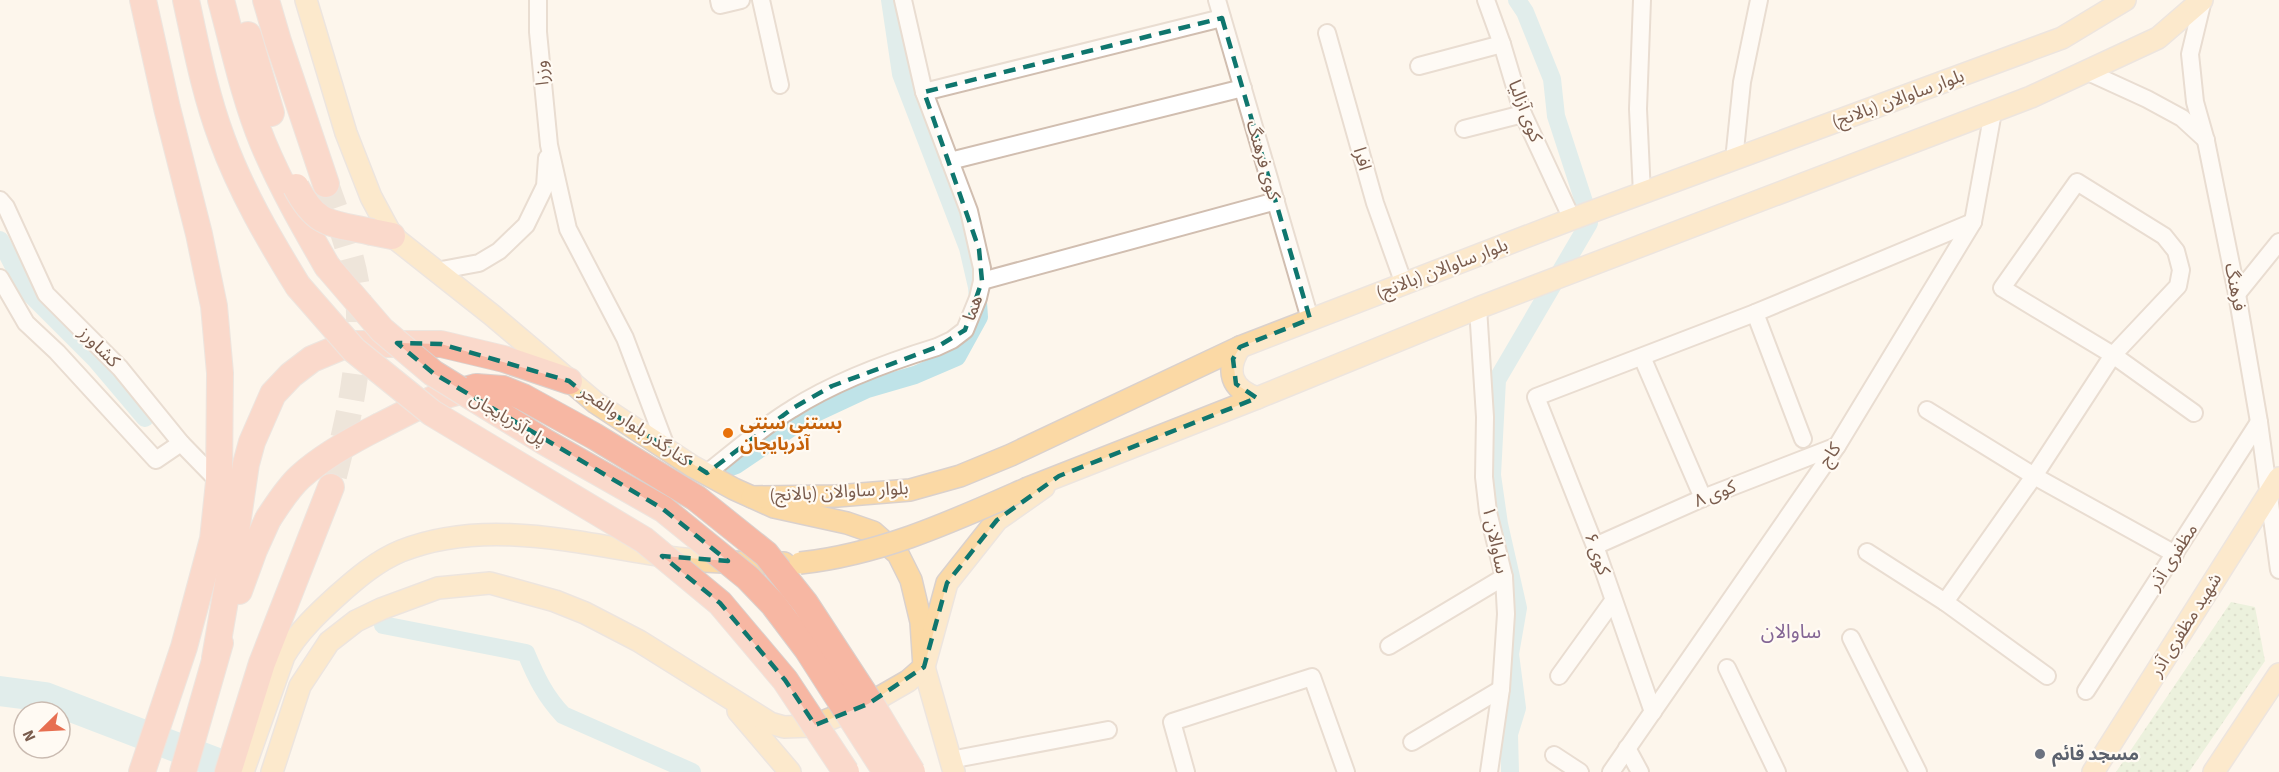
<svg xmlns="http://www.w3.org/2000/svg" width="2279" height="772" font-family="'Source Sans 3','Noto Sans Arabic',sans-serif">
<defs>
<pattern id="green-dots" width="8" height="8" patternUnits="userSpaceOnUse" patternTransform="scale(1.5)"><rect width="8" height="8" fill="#d8ecc9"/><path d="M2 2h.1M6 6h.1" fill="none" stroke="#b4c2a5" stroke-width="1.8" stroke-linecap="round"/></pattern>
</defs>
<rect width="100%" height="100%" fill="#fdf6ec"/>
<path fill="url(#green-dots)" d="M2231 602 2255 607 2265 661 2189 772H2116Z"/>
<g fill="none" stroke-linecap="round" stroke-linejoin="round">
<g stroke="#bfe3e8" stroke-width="18">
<path d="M0 240 26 290 96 360 145 418"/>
<path d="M712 474 736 465 807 417 867 389 915 375 957 357 979 317 977 287 968 248 901 74 890 0"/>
<path d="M383 625 526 653C536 677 545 696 563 715L692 772"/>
<path d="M1510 772 1509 734 1517 708 1510 654 1518 608 1499 524 1492 475 1497 380 1589 223 1588 214 1556 116 1552 79 1525 12 1517 0"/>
</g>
<path stroke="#bfe3e8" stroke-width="30" d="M0 691 45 697 241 772"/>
<path stroke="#dcd0c4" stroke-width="26" stroke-dasharray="26 13" stroke-linecap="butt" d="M326 184C340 225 359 269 359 314 360 372 346 431 331 487"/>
<defs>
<g id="minor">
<path d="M538 0V32L549 145 568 229 625 338 667 449"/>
<path d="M719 0 720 5 741 0"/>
<path d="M761 0 780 85"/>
<path d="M1217 0 1310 319"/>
<path d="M1486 0 1502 44 1523 114 1572 219"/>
<path d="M2203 0 2190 54 2195 102 2206 141 2237 294 2259 422 2279 570"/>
<path d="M1327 33 1375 203 1404 284"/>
<path d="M1419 66 1502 44"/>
<path d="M2088 72 2147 99 2182 118 2206 140"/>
<path d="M924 92 1222 18"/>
<path d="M1464 129 1523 114"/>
<path d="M1734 160 1742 82 1759 0"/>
<path d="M950 161 1243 88"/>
<path d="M1642 194 1638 109 1642 0"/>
<path d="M0 200 6 207 46 294 120 368 181 443 219 482"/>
<path d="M436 271 479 263 499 251 526 225 545 186 547 158"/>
<path d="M0 278 26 323 57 352 156 460 181 443"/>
<path d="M982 281 1276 201"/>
<path d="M2237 294 2279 242"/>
<path d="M1478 308 1485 417 1484 477 1488 512 1504 577 1506 614 1501 689 1489 772"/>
<path d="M1755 313 1803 439"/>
<path d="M1642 357 1703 498"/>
<path d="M1927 410 2034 476 2175 554"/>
<path d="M707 473C735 451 762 427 792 409 836 381 888 362 937 347L952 340 965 330 978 298 982 281V268L969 211 924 92 903 0"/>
<path d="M1595 546 1703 498 1837 446"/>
<path d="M1867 552 1945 602"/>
<path d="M1851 638 1918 772"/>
<path d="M1389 646 1504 577"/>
<path d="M1727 668 1777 772"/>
<path d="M1559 676 1613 601"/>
<path d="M2047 676 1945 602 2034 476 2113 355 2178 286 2181 270 2176 251 2164 236 2077 182 2002 288 2113 355 2194 413"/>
<path d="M2086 691 2259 422"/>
<path d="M1653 712 1595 546 1536 397 1755 313 1973 222"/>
<path d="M1412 742 1501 689"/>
<path d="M1627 748 1640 772"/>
<path d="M1554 755 1580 772"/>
<path d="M950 760 1108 730"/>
<path d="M1186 772 1172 722 1312 677 1346 772"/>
<path d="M1611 772 1837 446 1973 222 1993 112"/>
</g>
<g id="major">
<path d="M306 0 346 133 371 197 392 236 492 315 596 403 692 466 734 489 774 507 847 523 873 532 898 554 911 580 921 622 924 667 954 772"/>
<path d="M1240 347C1225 371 1231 389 1257 398"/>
<path d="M1028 488 1257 398 1478 308 2031 97 2158 38 2202 0"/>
<path d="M752 497 837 496 910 490 960 476 1011 455 1240 347 1572 219 2062 38 2125 0"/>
<path d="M738 711 790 772"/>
<path d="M243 772 284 656C298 632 318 613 338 595 357 578 377 561 401 551 491 515 592 547 684 559 717 563 751 563 784 563"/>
<path d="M272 772 300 686 329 642 356 621 381 609 438 588 490 583 555 601 585 613 639 641 770 723 784 727 812 726 868 704 908 681 924 667 947 583 997 520 1044 487"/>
<path d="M2093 772 2279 478"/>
<path d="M2214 772 2279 674"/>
</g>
<g id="highway">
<path d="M186 0C196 46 205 94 222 139 241 191 269 239 298 286"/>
<path d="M221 0C234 48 244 97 263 143 281 186 304 226 327 266"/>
<path d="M266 0 278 41 326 184"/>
<path d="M248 35 271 113"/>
<path d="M372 232 392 236"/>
<path d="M380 426 435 398 476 387"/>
<path d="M239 591 254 550 268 519"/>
<path d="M215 658 230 572 246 464 252 442 273 394 291 375 312 359 348 344H441L504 359 569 381"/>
<path d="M142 772 184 647 213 539 219 482 220 373 214 306 199 234 167 108 143 0"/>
<path d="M183 772 220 643"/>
<path d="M228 772 262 663 331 487"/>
</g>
</defs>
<use href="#minor" stroke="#d1beb0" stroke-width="20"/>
<use href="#major" stroke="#dad1cd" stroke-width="24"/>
<use href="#highway" stroke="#dad1cd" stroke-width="28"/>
<use href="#minor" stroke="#fff" stroke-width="16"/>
<use href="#major" stroke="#fbd9a5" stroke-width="21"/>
<use href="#highway" stroke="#f7b7a3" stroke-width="26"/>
<defs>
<path id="major-bridge" d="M800 563C882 554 953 521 1028 488"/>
<g id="highway-bridge">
<path d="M296 187C317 227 331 223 372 232"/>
<path d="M327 266 382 330 433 373 545 442 663 509 748 578 773 604 807 649 886 772"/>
<path d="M298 286 354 350 432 413 644 540 720 603 785 680 846 772"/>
<path d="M476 387 503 389 523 397 594 436 696 498 766 554 805 603 873 707 912 772"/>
<path d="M268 519C278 504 287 489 300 477 323 456 352 440 380 426"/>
</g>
</defs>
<use href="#major-bridge" stroke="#dad1cd" stroke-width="24" stroke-linecap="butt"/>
<use href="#highway-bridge" stroke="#dad1cd" stroke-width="28" stroke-linecap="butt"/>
<use href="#major-bridge" stroke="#fbd9a5" stroke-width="21"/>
<use href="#highway-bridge" stroke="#f7b7a3" stroke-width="26"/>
</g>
<path d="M0 0H2279V772H0ZM1222 18 1310 319 1240 347 1233 359 1236 384 1257 398 1059 476 997 520 947 583 924 667 868 704 815 725 785 680 720 603 662 556 728 561 663 509 433 373 397 343 441 344 569 381 596 403 707 473 793 408 832 386 937 347 965 330 982 281 979 249 924 92Z" fill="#fdf6ec" fill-opacity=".55" fill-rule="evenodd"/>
<path fill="none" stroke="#0f766e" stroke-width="4.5" stroke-dasharray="12 8" stroke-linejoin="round" d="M1222 18 1310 319 1240 347 1233 359 1236 384 1257 398 1059 476 997 520 947 583 924 667 868 704 815 725 785 680 720 603 662 556 728 561 663 509 433 373 397 343 441 344 569 381 596 403 707 473 793 408 832 386 937 347 965 330 982 281 979 249 924 92Z"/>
<circle fill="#e8710a" stroke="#fffaf3" stroke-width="2" cx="728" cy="433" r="6"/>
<circle fill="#6b7280" stroke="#fffaf3" stroke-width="2" cx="2040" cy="754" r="6"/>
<g text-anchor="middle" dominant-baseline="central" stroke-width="4.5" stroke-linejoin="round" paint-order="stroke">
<g font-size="18" fill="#7a5c4d" stroke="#fffaf3">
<text transform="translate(542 73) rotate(-95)">وزرا</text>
<text transform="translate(1898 99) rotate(-20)">بلوار ساوالان (بالانج)</text>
<text transform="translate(1525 111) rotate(69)">کوی آزالیا</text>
<text transform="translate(1362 159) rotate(74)">افرا</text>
<text transform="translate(1263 160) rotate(74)">کوی فرهنگ</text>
<text transform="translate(1442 269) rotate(-21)">بلوار ساوالان (بالانج)</text>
<text transform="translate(2235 287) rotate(79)">فرهنگ</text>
<text transform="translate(973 308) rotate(-70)">هما</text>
<text transform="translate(99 347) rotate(45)">کشاورز</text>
<text transform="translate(508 419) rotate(31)">پل آذربایجان</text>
<text transform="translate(635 426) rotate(34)">کنارگذر بلوار والفجر</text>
<text transform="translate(1830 455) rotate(-56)">کاج</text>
<text transform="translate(839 492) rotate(-3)">بلوار ساوالان (بالانج)</text>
<text transform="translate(1715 494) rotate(-22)">کوی ۸</text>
<text transform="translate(1495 540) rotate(78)">ساوالان ۱</text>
<text transform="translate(1597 554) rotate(70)">کوی ۶</text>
<text transform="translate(2173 557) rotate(-57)">مظفری آذر</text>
<text transform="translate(2186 625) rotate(-58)">شهید مظفری آذر</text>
</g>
<g font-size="18" font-weight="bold" fill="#c56008" stroke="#fffaf3" text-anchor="start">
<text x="740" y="423">بستنی سنتی<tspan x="740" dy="21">آذربایجان</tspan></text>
</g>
<g font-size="18" font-weight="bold" fill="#5b616d" stroke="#fffaf3" text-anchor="start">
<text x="2052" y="754">مسجد قائم</text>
</g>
<g font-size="20" fill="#846695" stroke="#fffaf3">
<text x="1791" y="632">ساوالان</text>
</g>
</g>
<g transform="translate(42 730) rotate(246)"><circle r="28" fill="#fffaf3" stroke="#cabbb1" stroke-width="1.5"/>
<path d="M0-4.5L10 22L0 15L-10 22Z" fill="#e76f51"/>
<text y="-9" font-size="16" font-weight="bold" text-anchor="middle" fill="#7a5c4d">N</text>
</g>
</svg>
